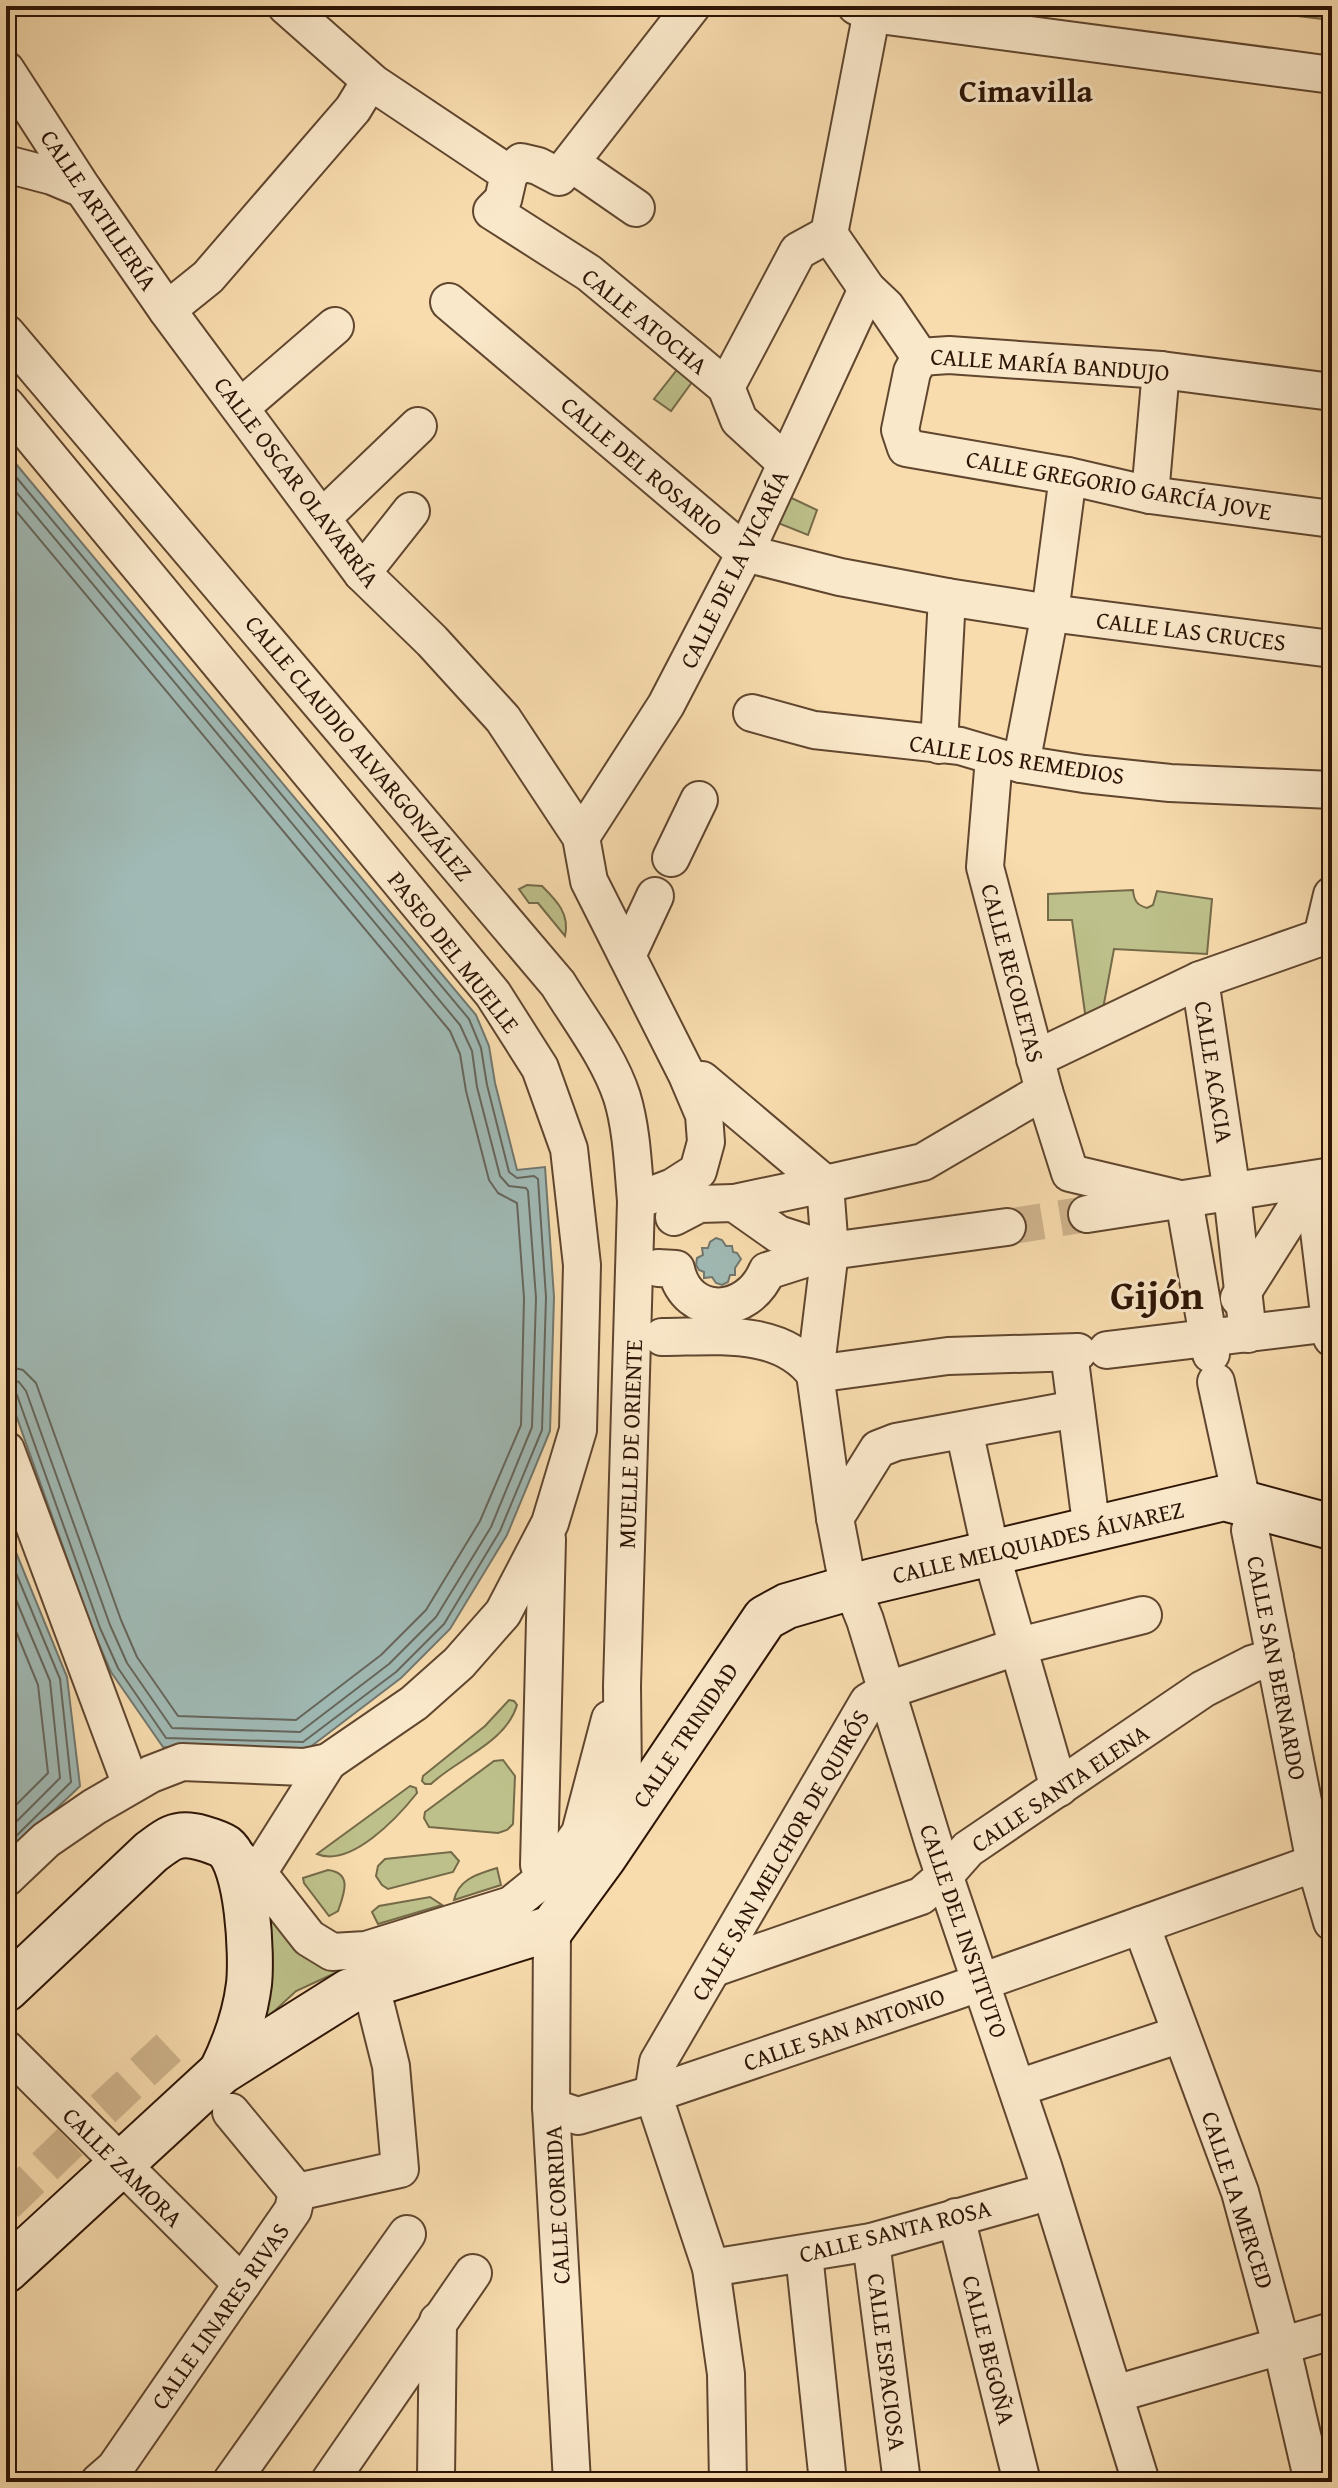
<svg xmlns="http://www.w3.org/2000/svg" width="1338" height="2488" font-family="'Gentium Book Plus',serif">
<rect width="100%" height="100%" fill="#f8dcae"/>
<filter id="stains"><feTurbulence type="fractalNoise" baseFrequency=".0025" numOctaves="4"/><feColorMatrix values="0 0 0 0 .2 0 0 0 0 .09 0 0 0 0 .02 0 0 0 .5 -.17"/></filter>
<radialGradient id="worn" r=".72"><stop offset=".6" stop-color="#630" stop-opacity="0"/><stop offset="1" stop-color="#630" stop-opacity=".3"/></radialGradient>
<g fill="#bdc08a" stroke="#756a48" stroke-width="2">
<path d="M1214 6H1332V20Z"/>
<path d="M680 366 695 378 671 411 654 399Z"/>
<path d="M783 494 817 510 808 535 773 521Z"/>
<path d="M527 885 542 886C557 901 570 914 565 936L538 903H529L519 889Z"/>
<path d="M1133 890C1134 901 1137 905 1147 908L1153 905 1157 891 1212 899 1207 954 1114 949 1103 1009 1086 1020 1072 920H1048V894Z"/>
<path d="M509 1700 514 1701 517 1705C506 1743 457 1759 431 1784H425L422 1781 423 1776 485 1726Z"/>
<path d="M503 1760 515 1776 513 1824 507 1830 498 1833 429 1827 424 1818 425 1812 494 1761Z"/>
<path d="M410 1786 416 1788 417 1793C398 1817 351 1868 317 1854Z"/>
<path d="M451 1852 459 1861 453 1872 388 1889 382 1885 376 1876 378 1866 385 1859Z"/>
<path d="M497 1868 501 1885 454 1900C459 1878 479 1874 497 1868Z"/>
<path d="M328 1870C353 1873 344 1894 338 1911L329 1916 304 1883 303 1878Z"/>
<path d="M430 1897 442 1905 378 1924 372 1912 379 1906Z"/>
<path d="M264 1912 344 1969 296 1991 268 2017 264 2016Z"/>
</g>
<g fill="#a0b9b4" stroke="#72776e" stroke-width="2">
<path d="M6 452 476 1015 489 1046 495 1083 517 1170 545 1167 554 1297 550 1431 507 1535 450 1629 401 1678 305 1751 163 1747 111 1672 93 1631 6 1387Z"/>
<path d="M716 1238 722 1240 726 1246H732L733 1252 737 1253 741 1259 735 1268V1275H730L728 1282 722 1285 716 1283 712 1277 704 1278V1272L699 1270 696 1265 697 1258 703 1255 702 1248H708L710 1242Z"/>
<path d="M6 1528 67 1677 80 1786 6 1857Z"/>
</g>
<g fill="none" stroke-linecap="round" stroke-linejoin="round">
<g stroke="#66665c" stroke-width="2">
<path d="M6 465 469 1019 481 1048 487 1085 509 1172 517 1178 534 1176 538 1179 546 1297 542 1430 500 1531 444 1624 396 1672 303 1742 166 1738 118 1668 100 1628 17 1395 13 1389H6"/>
<path d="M6 480 460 1025 472 1051 477 1087 500 1176 509 1186 526 1188 528 1191 536 1298 532 1427 491 1527 436 1617 389 1664 300 1732 172 1728 127 1663 110 1625 26 1391 19 1382 6 1378"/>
<path d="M6 499 450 1031 460 1054 466 1091 489 1180 498 1193 517 1203 524 1298 521 1425 480 1521 426 1610 381 1655 296 1720 178 1716 137 1657 121 1620 36 1383 23 1370 6 1366"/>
<path d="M6 1549 60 1679 71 1782 6 1846"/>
<path d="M6 1576 50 1681 60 1778 6 1832"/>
<path d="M6 1607 38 1685 48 1773 6 1815"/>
</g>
<g stroke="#cfb48c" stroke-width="36" stroke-dasharray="36 18" stroke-linecap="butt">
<path d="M1007 1227 1087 1214"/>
<path d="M103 2109 180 2037"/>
<path d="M6 2204 70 2142"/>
</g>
<defs>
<g id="street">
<path d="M286 6 373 83 509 174 503 200 492 211 589 273 726 387 739 420 786 463"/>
<path d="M856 6 872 14 1332 75"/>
<path d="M6 70 83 189 167 310 362 573 432 641 503 719 581 837 589 881 687 1075 704 1115 706 1142 698 1171 673 1187 636 1201"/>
<path d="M571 163 636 208"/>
<path d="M6 164 52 176 83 189"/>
<path d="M509 174 521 162 538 166 559 177 692 6"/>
<path d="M829 234 873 6"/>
<path d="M829 234 867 289 886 307 920 357"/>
<path d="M449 302 745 553 840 577 947 597 1050 613 1332 649"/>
<path d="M167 310 208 277 353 109 370 81"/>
<path d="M6 333 558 984C580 1020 609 1057 622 1097 632 1130 633 1167 636 1201L622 1686 623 1783 609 1840"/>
<path d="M920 357 912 372 900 430 906 448 1068 476 1150 495 1332 519"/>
<path d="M920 357 949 355 1161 370 1332 392"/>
<path d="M726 387 798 251 829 234"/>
<path d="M6 405 493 994 540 1068 569 1149 582 1265 578 1430 550 1523 503 1613 459 1663 414 1703 328 1762 304 1767 182 1762 151 1774 94 1807 46 1840 6 1878"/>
<path d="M241 407 335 326"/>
<path d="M1150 495 1161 370"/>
<path d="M322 518 418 426"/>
<path d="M362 573 411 511"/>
<path d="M752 713 814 730 960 746 1021 764 1084 774 1170 783 1332 790"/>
<path d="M939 745 947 597"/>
<path d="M994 758 985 867 1044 1091 1070 1173 1184 1200 1211 1354"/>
<path d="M1021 764 1050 613 1068 476"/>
<path d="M581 837 666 705 745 553 867 289"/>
<path d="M671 858 699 800"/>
<path d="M1322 937 1332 895"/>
<path d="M627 956 655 896"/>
<path d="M1200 980 1232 1193 1248 1334"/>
<path d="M1035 1059 1200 980 1322 937"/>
<path d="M702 1080 825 1184"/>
<path d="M1044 1091 923 1162 825 1184 830 1251 815 1374 835 1518 845 1570 865 1620 934 1845 1043 2166 1141 2482"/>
<path d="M1313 1181 1332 1338"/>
<path d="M734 1203 825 1184"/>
<path d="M1087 1214 1332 1176"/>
<path d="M674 1217 699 1204 734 1203 778 1234 830 1251"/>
<path d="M658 1268 676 1269C687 1320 748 1317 767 1271L830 1251 1007 1227"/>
<path d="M1239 1298 1313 1181"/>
<path d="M662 1337C714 1337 780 1327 815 1374"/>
<path d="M1107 1350 1332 1323"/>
<path d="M1069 1353 1089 1508"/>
<path d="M815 1374 948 1356 1078 1352"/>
<path d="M1216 1382 1242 1502"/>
<path d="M964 1430 991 1553 1059 1788"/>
<path d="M6 1450 131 1785"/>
<path d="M1260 1507 1250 1530 1315 1863 1332 1922"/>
<path d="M835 1518 878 1449 896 1442 1076 1409"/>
<path d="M228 1849 262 1878 309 1938 332 1952 366 1950 511 1905 553 1871 580 1833 610 1719"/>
<path d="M263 1865 328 1762"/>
<path d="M539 1865 547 1539"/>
<path d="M1141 1925 1240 2192 1281 2344 1313 2482"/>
<path d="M552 1928 551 2107 572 2482"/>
<path d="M714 1968 921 1896 945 1875 968 1849 1203 1689 1252 1664 1275 1657"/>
<path d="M6 2049 242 2284"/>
<path d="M1030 2084 1181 2034"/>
<path d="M551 2107 578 2116 653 2094 953 1992 1315 1863"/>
<path d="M231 2112 297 2192"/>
<path d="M956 2217 1022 2482"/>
<path d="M871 2242 902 2482"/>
<path d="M804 2254 828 2482"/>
<path d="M711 2268 871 2242 1030 2197"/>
<path d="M1115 2394 1332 2331"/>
<path d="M99 2482 115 2468 293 2210 297 2192 400 2169 391 2066 376 2006"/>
<path d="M231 2482 407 2234"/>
<path d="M329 2482 473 2273"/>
<path d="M433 2482 436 2477 438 2321"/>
<path d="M728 2482 726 2374 711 2268 653 2094 658 2062 868 1702 888 1690 1019 1646 1143 1615"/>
</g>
<g id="secondary">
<path d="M6 1989 151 1852C158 1847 165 1841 172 1838 181 1834 192 1835 202 1838 209 1840 219 1843 225 1847 248 1865 252 1956 249 1984 245 2016 235 2044 221 2072"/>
<path d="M6 2270 221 2072 350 1991 552 1928 604 1857 765 1618 787 1606 873 1581 1224 1498 1332 1527"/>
</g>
</defs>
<use href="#street" stroke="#60462f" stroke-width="40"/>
<use href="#secondary" stroke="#2d1405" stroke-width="48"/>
<use href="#street" stroke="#fae8ca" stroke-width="36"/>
<use href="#secondary" stroke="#fae8ca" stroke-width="44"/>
</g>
<g text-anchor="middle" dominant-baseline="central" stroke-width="6" stroke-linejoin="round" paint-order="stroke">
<g font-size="24" fill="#2d1405" stroke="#fae8ca">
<text transform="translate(99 210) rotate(56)">CALLE ARTILLERÍA</text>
<text transform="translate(645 321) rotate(39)">CALLE ATOCHA</text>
<text transform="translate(1050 364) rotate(4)">CALLE MARÍA BANDUJO</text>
<text transform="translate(642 466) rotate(40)">CALLE DEL ROSARIO</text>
<text transform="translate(297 482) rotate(53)">CALLE OSCAR OLAVARRÍA</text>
<text transform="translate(1119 485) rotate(10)">CALLE GREGORIO GARCÍA JOVE</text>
<text transform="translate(734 569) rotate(-64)">CALLE DE LA VICARÍA</text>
<text transform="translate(1191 631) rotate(7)">CALLE LAS CRUCES</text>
<text transform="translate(359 748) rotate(50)">CALLE CLAUDIO ALVARGONZÁLEZ</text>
<text transform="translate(1017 759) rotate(9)">CALLE LOS REMEDIOS</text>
<text transform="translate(454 952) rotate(52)">PASEO DEL MUELLE</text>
<text transform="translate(1013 973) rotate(75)">CALLE RECOLETAS</text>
<text transform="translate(1214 1072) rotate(81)">CALLE ACACIA</text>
<text transform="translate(630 1444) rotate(-88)">MUELLE DE ORIENTE</text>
<text transform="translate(1038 1542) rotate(-13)">CALLE MELQUIADES ÁLVAREZ</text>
<text transform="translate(1277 1668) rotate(79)">CALLE SAN BERNARDO</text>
<text transform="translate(685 1735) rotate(-56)">CALLE TRINIDAD</text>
<text transform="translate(1060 1788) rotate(-34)">CALLE SANTA ELENA</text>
<text transform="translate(780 1855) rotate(-60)">CALLE SAN MELCHOR DE QUIRÓS</text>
<text transform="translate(964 1931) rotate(71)">CALLE DEL INSTITUTO</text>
<text transform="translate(844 2029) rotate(-19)">CALLE SAN ANTONIO</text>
<text transform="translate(123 2167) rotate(45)">CALLE ZAMORA</text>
<text transform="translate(1238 2200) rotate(72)">CALLE LA MERCED</text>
<text transform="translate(557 2205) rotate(-93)">CALLE CORRIDA</text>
<text transform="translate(895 2231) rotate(-14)">CALLE SANTA ROSA</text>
<text transform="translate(220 2316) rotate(-55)">CALLE LINARES RIVAS</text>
<text transform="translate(989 2350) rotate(76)">CALLE BEGOÑA</text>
<text transform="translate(887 2362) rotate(83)">CALLE ESPACIOSA</text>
</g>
<g font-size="32" font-weight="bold" fill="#2d1405" stroke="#fae8ca">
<text x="1026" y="90">Cimavilla</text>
</g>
<g font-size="40" font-weight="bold" fill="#2d1405" stroke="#fae8ca">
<text x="1157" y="1294">Gijón</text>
</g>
</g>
<rect width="1338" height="2488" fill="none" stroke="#f8dcae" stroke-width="32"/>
<rect x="8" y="8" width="1322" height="2472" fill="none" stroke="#2d1405" stroke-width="4"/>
<rect x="16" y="16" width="1306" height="2456" fill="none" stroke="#2d1405" stroke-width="2"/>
<rect width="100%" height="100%" filter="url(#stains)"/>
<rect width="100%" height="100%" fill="url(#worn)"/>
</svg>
